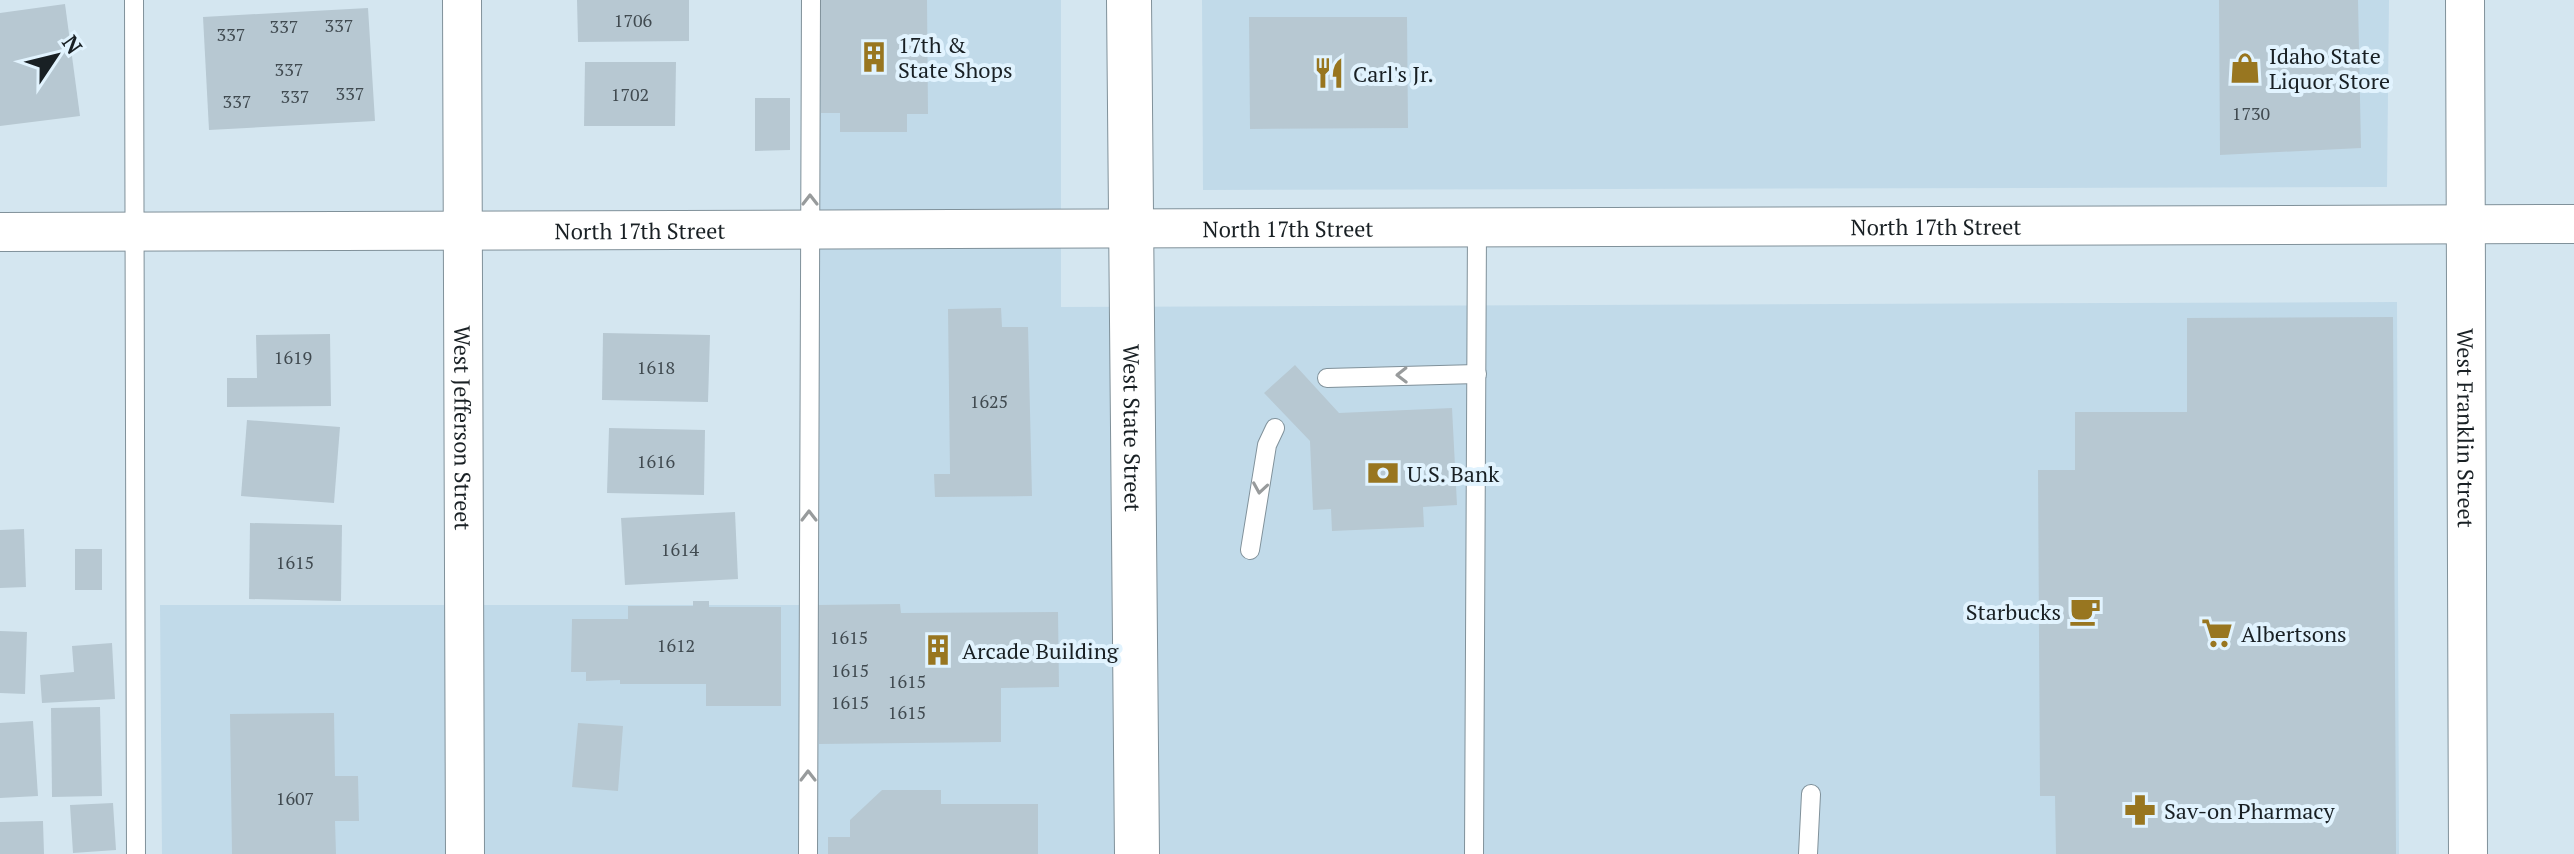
<svg xmlns="http://www.w3.org/2000/svg" width="2574" height="854" font-family="'PT Serif',serif">
<rect width="100%" height="100%" fill="#d4e6f0"/>
<g fill="#c1dae9">
<path d="M819 0H1061V307L2397 302 2399 854H162L160 605H817Z"/>
<path d="M1202 0H2389L2387 187 1203 190Z"/>
</g>
<g fill="#b7c8d2">
<path d="M577 0H689V41L578 42Z"/>
<path d="M820 0H927L928 114H907V132H840V113H821Z"/>
<path d="M2219 0H2358L2361 148 2220 155Z"/>
<path d="M65 4 80 116 0 126V13Z"/>
<path d="M368 8 375 121 209 130 203 17Z"/>
<path d="M1249 17H1407L1408 128 1250 129Z"/>
<path d="M585 62H676L675 126H584Z"/>
<path d="M755 98H790V150L755 151Z"/>
<path d="M1001 308 1002 327H1028L1032 496 935 497 934 474H950L948 309Z"/>
<path d="M2393 317 2396 854H2056L2055 796H2040L2038 470H2075V412H2187V318Z"/>
<path d="M603 333 710 335 708 402 602 400Z"/>
<path d="M330 334 331 406 227 407V378H257L256 335Z"/>
<path d="M1295 365 1339 413 1452 408 1457 505 1423 507 1424 527 1332 531 1331 509 1313 510 1310 441 1264 393Z"/>
<path d="M247 420 340 427 334 503 241 496Z"/>
<path d="M609 428 705 430 704 495 607 493Z"/>
<path d="M735 512 738 579 625 585 621 518Z"/>
<path d="M250 523 342 525 341 601 249 599Z"/>
<path d="M24 529 26 587 0 588V530Z"/>
<rect x="75" y="549" width="27" height="41"/>
<path d="M693 601H709V607H781V706H706V684H620V680L586 681V672H571L572 619H628V606H693Z"/>
<path d="M900 604 901 613 1058 612 1059 687 1001 688V742L819 744 817 605Z"/>
<path d="M0 631 27 632 25 694 0 693Z"/>
<path d="M112 643 115 699 42 703 40 675 74 672 72 646Z"/>
<path d="M100 707 102 796 52 797 51 708Z"/>
<path d="M334 713 335 776H358L359 821H335L336 854H232L230 714Z"/>
<path d="M33 721 38 796 0 798V723Z"/>
<path d="M578 723 623 726 618 791 572 787Z"/>
<path d="M882 790H941V804H1038V854H828V837H850V820Z"/>
<path d="M113 803 116 850 73 853 70 805Z"/>
<path d="M43 821 44 854H0V822Z"/>
</g>
<g fill="none" stroke-linecap="round" stroke-linejoin="round">
<defs>
<g id="lane">
<path d="M134 0 136 854"/>
<path d="M1327 378 1477 374"/>
<path d="M1250 550 1267 445 1275 428"/>
<path d="M808 854 811 0"/>
<path d="M1474 854 1477 227"/>
<path d="M1808 854 1811 794"/>
</g>
<g id="street">
<path id="s1" d="M462 0 465 854"/>
<path id="s2" d="M2465 0 2468 854"/>
<path id="s3" d="M0 232 2574 224"/>
</g>
<g id="secondary">
<path id="s4" d="M1129 0 1137 854"/>
</g>
</defs>
<use href="#lane" stroke="#80919a" stroke-width="20"/>
<use href="#street" stroke="#80919a" stroke-width="40"/>
<use href="#secondary" stroke="#80919a" stroke-width="46"/>
<use href="#lane" stroke="#fff" stroke-width="18"/>
<use href="#street" stroke="#fff" stroke-width="38"/>
<use href="#secondary" stroke="#fff" stroke-width="44"/>
</g>
<defs><path id="oneway-chevron" d="M-2-3.5L2.5 0L-2 3.5" fill="none" stroke-width="1.6" stroke-linecap="round" stroke-linejoin="round" transform="scale(2)"/></defs>
<g stroke="#989b9c">
<use href="#oneway-chevron" transform="translate(810 200) rotate(-90)"/>
<use href="#oneway-chevron" transform="translate(1402 375) rotate(179)"/>
<use href="#oneway-chevron" transform="translate(1260 488) rotate(99)"/>
<use href="#oneway-chevron" transform="translate(809 516) rotate(-90)"/>
<use href="#oneway-chevron" transform="translate(808 776) rotate(-90)"/>
</g>
<defs>
<symbol id="building-bare" viewBox="-9 -9 18 18"><path d="M-4-6H4V6H1V3H-1V6H-4ZM-2.5-4.3h1.7v1.8h-1.7ZM.8-4.3h1.7v1.8H.8ZM-2.5-1h1.7V.8h-1.7ZM.8-1h1.7V.8H.8Z" fill="#987620" stroke="#e1f3fe" stroke-width="2.5" paint-order="stroke"/></symbol>
<symbol id="shop-bare" viewBox="-9 -9 18 18"><path d="M-5-2.5h2.3a2.7 3.5 0 0 1 5.4 0H5L5.5 6h-11ZM-1.5-2.5h3a1.5 2.3 0 0 0-3 0Z" fill="#987620" stroke="#e1f3fe" stroke-width="2.5" paint-order="stroke"/></symbol>
<symbol id="restaurant-bare" viewBox="-9 -9 18 18"><path d="M-5-6h1v4h1v-4h1v4h1v-4h1v5L-1.5 .5V6h-2V.5L-5-1ZM5-6V6H3V1.5H1.5Q1.5-4 5-6Z" fill="#987620" stroke="#e1f3fe" stroke-width="2.5" paint-order="stroke"/></symbol>
<symbol id="bank-bare" viewBox="-9 -9 18 18"><path d="M-6-4H6V4H-6ZM0-2.3a2.3 2.3 0 1 0 0 4.6a2.3 2.3 0 1 0 0-4.6Z" fill="#987620" stroke="#e1f3fe" stroke-width="2.5" paint-order="stroke"/></symbol>
<symbol id="cafe-bare" viewBox="-9 -9 18 18"><path d="M-5.5-4.5H6V0H3Q3 3.5 0 3.5H-2.5Q-5.5 3.5-5.5 0ZM3-3.2v2h1.7v-2ZM-6 4.5H4V6H-6Z" fill="#987620" stroke="#e1f3fe" stroke-width="2.5" paint-order="stroke"/></symbol>
<symbol id="supermarket-bare" viewBox="-9 -9 18 18"><path d="M-6-5.5h2.5l.6 2H6L4.5 2H-2.5L-4.4-4H-6ZM-1.5 3.2a1.3 1.3 0 1 0 .1 0ZM3 3.2a1.3 1.3 0 1 0 .1 0Z" fill="#987620" stroke="#e1f3fe" stroke-width="2.5" paint-order="stroke"/></symbol>
<symbol id="pharmacy-bare" viewBox="-9 -9 18 18"><path d="M-2-6h4v4h4v4h-4v4h-4v-4h-4v-4h4Z" fill="#987620" stroke="#e1f3fe" stroke-width="2.5" paint-order="stroke"/></symbol>
</defs>
<g fill-rule="evenodd">
<use href="#building-bare" x="852" y="35" width="44" height="44"/>
<use href="#shop-bare" x="2223" y="46" width="44" height="44"/>
<use href="#restaurant-bare" x="1307" y="51" width="44" height="44"/>
<use href="#bank-bare" x="1361" y="451" width="44" height="44"/>
<use href="#cafe-bare" x="2063" y="589" width="44" height="44"/>
<use href="#supermarket-bare" x="2195" y="611" width="44" height="44"/>
<use href="#building-bare" x="916" y="628" width="44" height="44"/>
<use href="#pharmacy-bare" x="2118" y="788" width="44" height="44"/>
</g>
<g text-anchor="middle" dominant-baseline="central" stroke-width="8" stroke-linejoin="round" paint-order="stroke">
<g font-size="18" fill="#404a50">
<text x="633" y="20">1706</text>
<text x="339" y="25">337</text>
<text x="284" y="26">337</text>
<text x="231" y="34">337</text>
<text x="289" y="69">337</text>
<text x="350" y="93">337</text>
<text x="630" y="94">1702</text>
<text x="295" y="96">337</text>
<text x="237" y="101">337</text>
<text x="2251" y="113">1730</text>
<text x="293" y="357">1619</text>
<text x="656" y="367">1618</text>
<text x="989" y="401">1625</text>
<text x="656" y="461">1616</text>
<text x="680" y="549">1614</text>
<text x="295" y="562">1615</text>
<text x="849" y="637">1615</text>
<text x="676" y="645">1612</text>
<text x="850" y="670">1615</text>
<text x="907" y="681">1615</text>
<text x="850" y="702">1615</text>
<text x="907" y="712">1615</text>
<text x="295" y="798">1607</text>
</g>
<g font-size="22" fill="#192024" stroke="#e1f3fe" text-anchor="start">
<text x="898" y="44">17th &amp;<tspan x="898" dy="25">State Shops</tspan></text>
<text x="2269" y="55">Idaho State<tspan x="2269" dy="25">Liquor Store</tspan></text>
<text x="1353" y="73">Carl's Jr.</text>
<text x="1407" y="473">U.S. Bank</text>
<text x="2061" y="611" text-anchor="end">Starbucks</text>
<text x="2241" y="633">Albertsons</text>
<text x="962" y="650">Arcade Building</text>
<text x="2164" y="810">Sav-on Pharmacy</text>
</g>
<g font-size="22" fill="#192024" stroke="#e1f3fe">
<text stroke="none"><textPath href="#s3" startOffset="1936">North 17th Street</textPath></text>
<text stroke="none"><textPath href="#s3" startOffset="1288">North 17th Street</textPath></text>
<text stroke="none"><textPath href="#s3" startOffset="640">North 17th Street</textPath></text>
<text stroke="none"><textPath href="#s1" startOffset="428">West Jefferson Street</textPath></text>
<text stroke="none"><textPath href="#s4" startOffset="428">West State Street</textPath></text>
<text stroke="none"><textPath href="#s2" startOffset="428">West Franklin Street</textPath></text>
</g>
</g>
<g transform="translate(56 56) rotate(55)" stroke="#e1f3fe" stroke-width="6" paint-order="stroke">
<path d="M0-6L14 30L0 20L-14 30Z" fill="#192024"/>
<text y="-12" font-size="22" font-weight="bold" text-anchor="middle" fill="#192024">N</text>
</g>
</svg>
